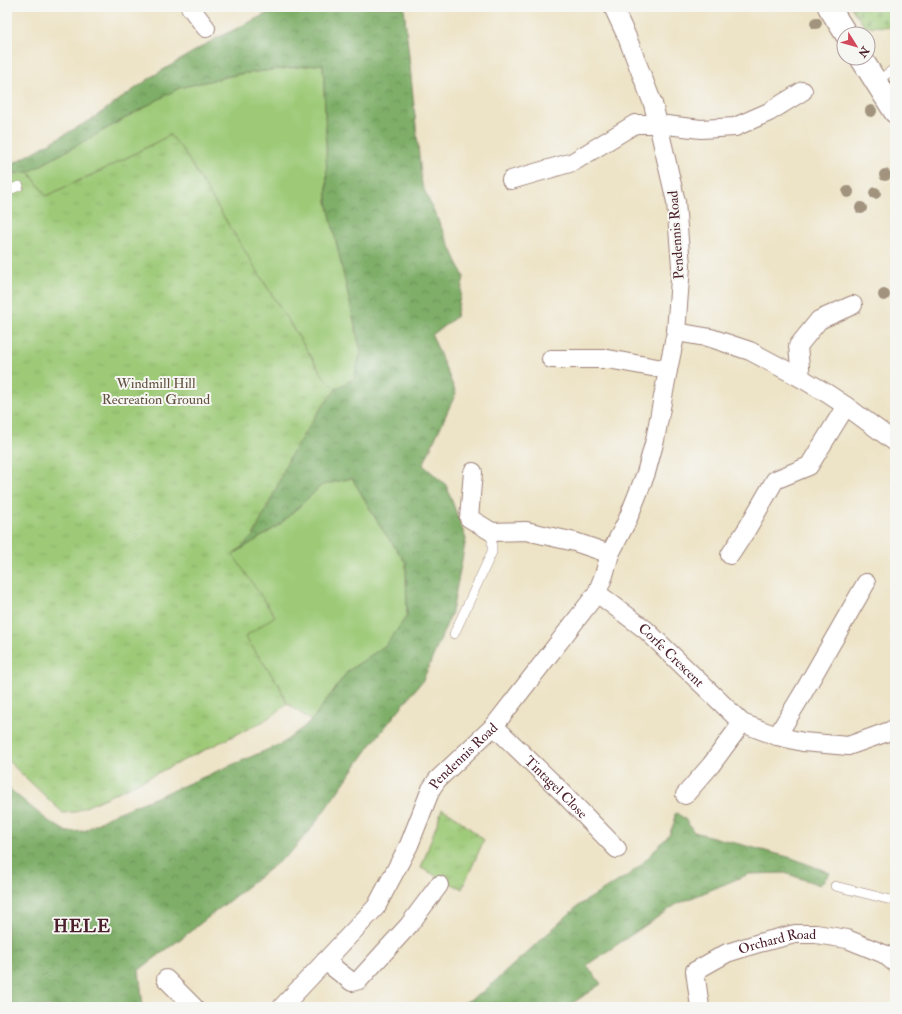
<svg xmlns="http://www.w3.org/2000/svg" width="902" height="1014" font-family="'IM FELL Double Pica',serif">
<defs>
<pattern id="forest-crowns" width="20" height="18" patternUnits="userSpaceOnUse"><rect width="20" height="18" fill="#7eae68"/><path d="M2 6a3 3 0 1 1 6 0M12 15a3 3 0 1 1 6 0" fill="none" stroke="#698d56"/></pattern>
<pattern id="cemetery-stones" width="16" height="16" patternUnits="userSpaceOnUse"><rect width="16" height="16" fill="#9eca78"/><path d="M2 7V4a2 2 0 0 1 4 0v3zM10 15v-3a2 2 0 0 1 4 0v3z" fill="#8aad68"/></pattern>
<pattern id="park-tufts" width="24" height="20" patternUnits="userSpaceOnUse"><rect width="24" height="20" fill="#9eca78"/><path d="M3 7l-1-3M5 7V3M7 7l1-3M15 17l-1-3M17 17v-4M19 17l1-3" fill="none" stroke="#8aad68"/></pattern>
</defs>
<rect width="100%" height="100%" fill="#f6f6f2"/>
<filter id="ink" filterUnits="userSpaceOnUse"><feTurbulence type="fractalNoise" baseFrequency=".025" numOctaves="2"/><feDisplacementMap in="SourceGraphic" scale="8" xChannelSelector="R" yChannelSelector="G"/><feConvolveMatrix kernelMatrix="1 2 1 2 8 2 1 2 1" color-interpolation-filters="sRGB"/></filter>
<filter id="wash" filterUnits="userSpaceOnUse"><feTurbulence type="fractalNoise" baseFrequency=".012" numOctaves="4" result="noise"/><feDisplacementMap in="SourceGraphic" scale="16" xChannelSelector="R" yChannelSelector="G"/><feGaussianBlur stdDeviation="0.9" result="paint"/><feColorMatrix in="noise" values="0 0 0 0 0 0 0 0 0 0 0 0 0 0 0 0 0 1.4 0 .05"/><feComposite in="paint" operator="in"/></filter>
<g filter="url(#wash)">
<rect width="100%" height="100%" fill="#ede3c6"/>
<g fill="#9eca78" stroke="#747452">
<path d="M323 64 326 135 327 201 361 352 354 378 336 389 324 377 277 303 207 190 194 168 170 135 111 166 46 196 29 172 179 88 239 74Z"/>
<path d="M352 478 380 526 406 563 407 616 386 645 348 671 311 721 287 703 279 685 245 637 232 555 278 526 322 485Z"/>
</g>
<g fill="url(#forest-crowns)" stroke="#64664a">
<path d="M280 7H404L422 185 464 277 456 317 432 335 456 393 423 465 446 485 466 539 452 612 423 680 370 746 311 829 291 852 187 934 139 970 143 1007H7V787L47 820 67 832 84 831 116 813 157 797 283 743 311 721 348 671 386 645 407 616 406 563 380 526 352 478 322 485 278 526 232 555 253 536 273 495 290 456 318 412 336 389 354 378 361 352 327 201 326 135 323 64 239 74 179 88 29 172 7 174V165L18 161 92 119 153 76 213 40Z"/>
<path d="M677 813 685 819 694 832 792 858 830 873 820 885 785 873 749 874 677 904 587 965 601 984 567 1007H457L482 993 579 905 627 876 640 866 669 835 674 823 675 814Z"/>
</g>
<path fill="url(#cemetery-stones)" stroke="#747452" d="M851 7H895V27L864 26Z"/>
<g fill="url(#park-tufts)" stroke="#747452">
<path d="M170 135 182 149 194 168 207 190 277 303 324 377 336 389 318 412 290 456 273 495 253 536 233 555 275 616 245 637 279 685 287 703 276 713 262 722 137 783 75 812 63 813 7 760V174L29 172 46 196 111 166Z"/>
<path d="M442 809 452 814 484 840 462 889 421 868Z"/>
</g>
</g>
<g filter="url(#ink)">
<g fill="none" stroke-linecap="round" stroke-linejoin="round">
<defs>
<g id="lane">
<path d="M876 82 895 68"/>
<path d="M7 191 19 186"/>
<path d="M454 634 492 552V532"/>
<path d="M835 886 895 901"/>
</g>
<g id="street">
<path d="M190 7 206 28"/>
<path d="M511 180 573 162 635 124H658L701 129 735 127 769 112 803 91"/>
<path d="M676 332 711 338 750 351 801 378 828 394 846 406 895 442"/>
<path d="M551 359H608L668 370"/>
<path d="M801 378 798 346 819 320 853 305"/>
<path d="M473 472 469 518 492 532 526 531 575 542 610 554"/>
<path d="M730 555 747 529 775 480 809 466 846 406"/>
<path id="s1" d="M597 593 646 630 742 723 777 736 803 742 848 746 890 731 895 728"/>
<path id="s2" d="M494 726 561 791 617 849"/>
<path d="M777 736 803 693 866 583"/>
<path d="M685 795 711 765 742 723"/>
<path d="M325 961 352 982 359 980 409 925 439 885"/>
<path d="M166 979 194 1007"/>
<path id="s3" d="M282 1007 376 907 409 845 431 789 437 780 494 726 597 593 604 575 610 554 627 521 646 473 655 440 668 370 676 332 681 266 676 202 658 124 653 104 627 37 613 7"/>
<path id="s4" d="M700 1007 695 971 727 953 759 943 795 934H816L847 939 884 954 895 963"/>
</g>
<g id="secondary">
<path d="M829 7 846 34"/>
<path d="M861 58 895 112"/>
</g>
</defs>
<use href="#lane" stroke="#9c8178" stroke-width="10"/>
<use href="#street" stroke="#9c8178" stroke-width="20"/>
<use href="#secondary" stroke="#9c8178" stroke-width="24"/>
<use href="#lane" stroke="#fff" stroke-width="9"/>
<use href="#street" stroke="#fff" stroke-width="18"/>
<use href="#secondary" stroke="#fff" stroke-width="22"/>
</g>
<g fill="#a1937d">
<circle cx="816" cy="23" r="6"/>
<circle cx="871" cy="111" r="6"/>
<circle cx="885" cy="175" r="6"/>
<circle cx="848" cy="192" r="6"/>
<circle cx="875" cy="193" r="6"/>
<circle cx="861" cy="208" r="6"/>
<circle cx="884" cy="295" r="6"/>
</g>
</g>
<g text-anchor="middle" dominant-baseline="central" stroke-width="4" stroke-linejoin="round" paint-order="stroke">
<g font-size="14" fill="#4a1f2b" stroke="#f6f6f2">
<text transform="translate(676 235) rotate(-94)">Pendennis Road</text>
<text stroke="none"><textPath href="#s1" startOffset="97">Corfe Crescent</textPath></text>
<text stroke="none"><textPath href="#s3" startOffset="314">Pendennis Road</textPath></text>
<text stroke="none"><textPath href="#s2" startOffset="87">Tintagel Close</textPath></text>
<text stroke="none"><textPath href="#s4" startOffset="125">Orchard Road</textPath></text>
</g>
<g font-size="14" fill="#635242" stroke="#f6f6f2">
<text x="156" y="383">Windmill Hill<tspan x="156" dy="16">Recreation Ground</tspan></text>
</g>
<g font-size="18" font-weight="bold" letter-spacing="1" fill="#4a1f2b" stroke="#f6f6f2">
<text x="82" y="926">HELE</text>
</g>
</g>
<rect width="902" height="1014" fill="none" stroke="#f6f6f2" stroke-width="24"/>
<g transform="translate(856 46) rotate(127)"><circle r="19" fill="#f6f6f2" stroke="#b1a0a2"/>
<path d="M0-3L7 15L0 10L-7 15Z" fill="#d1495b"/>
<text y="-6" font-size="11" font-weight="bold" text-anchor="middle" fill="#4a1f2b">N</text>
</g>
</svg>
